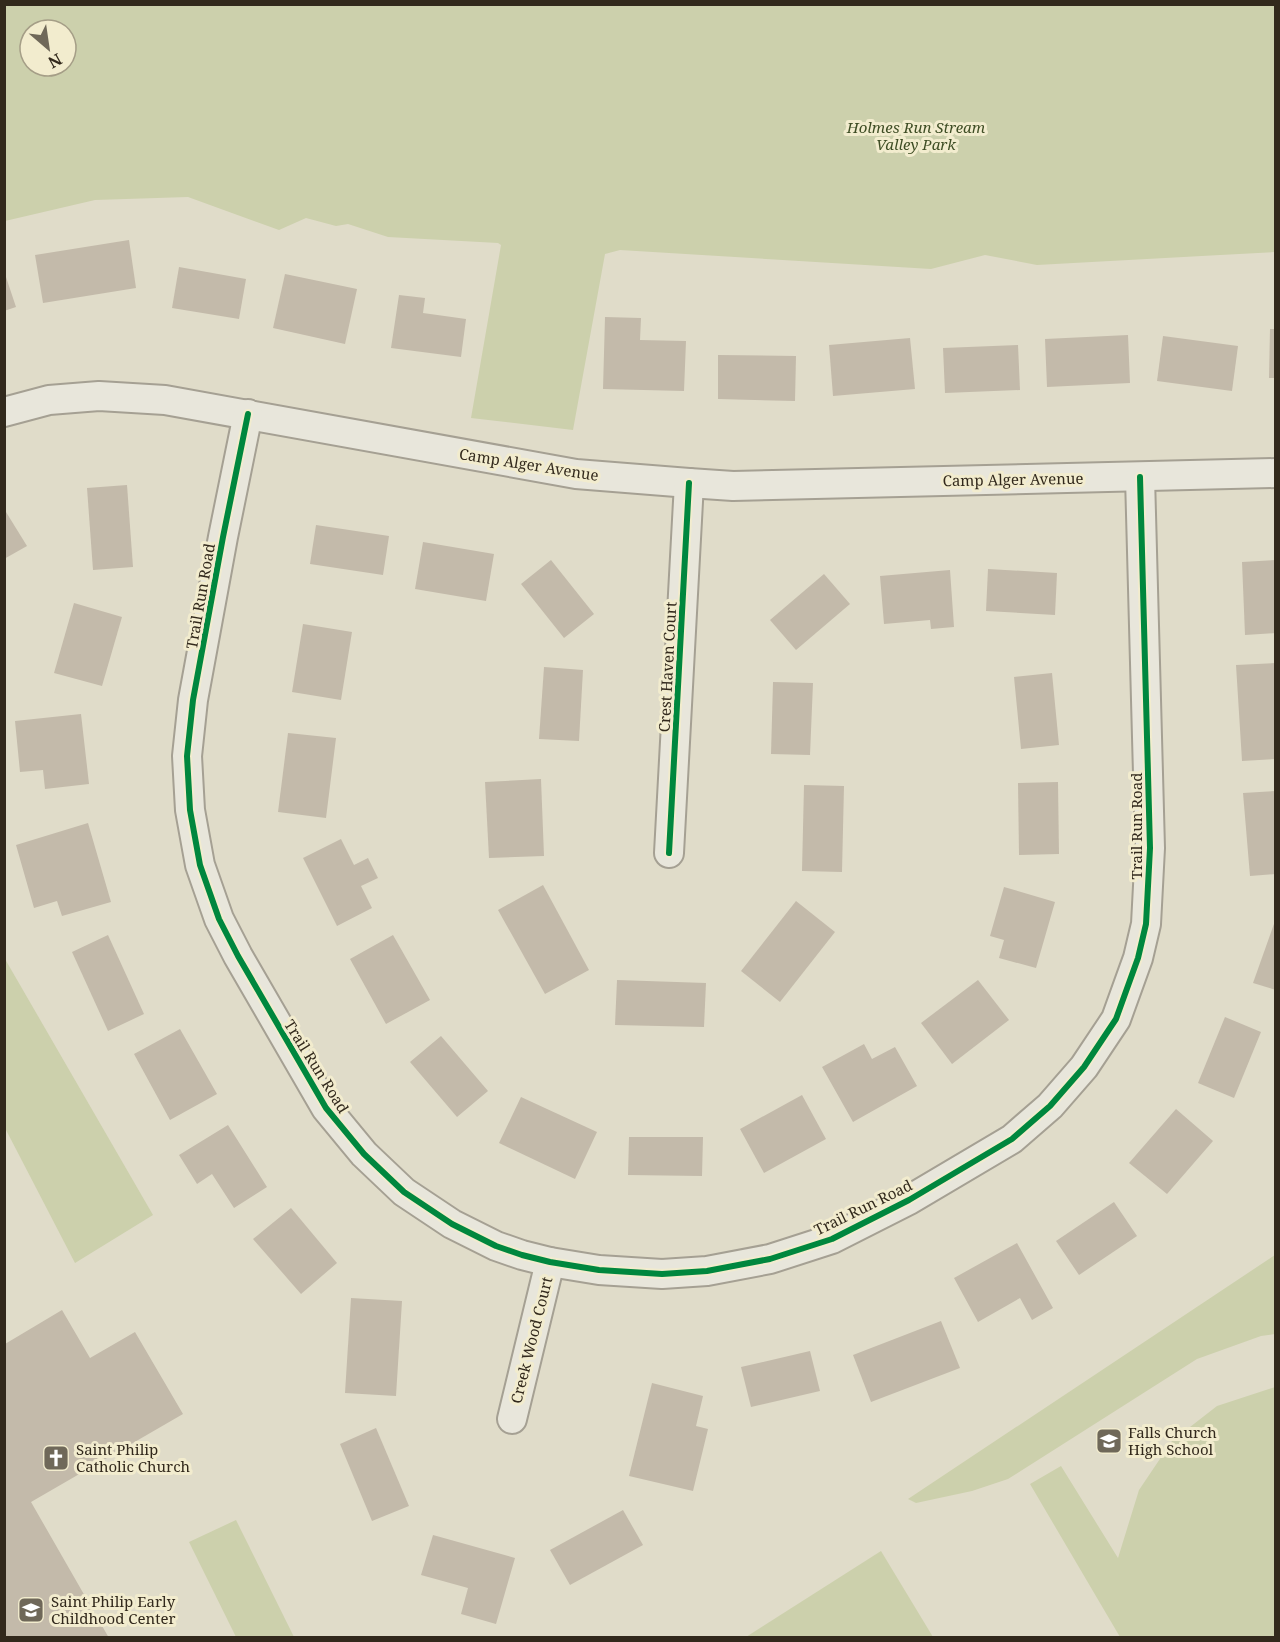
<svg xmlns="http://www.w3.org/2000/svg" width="1280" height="1642" font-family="'Noto Serif',serif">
<rect width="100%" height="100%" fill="#e0dcc9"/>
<g fill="#ccd0ac" fill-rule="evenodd">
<path d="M4 5H1275V252L1037 265 985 255 931 269 620 250 605 254 573 430 471 418 501 245 498 243 388 237 348 224 336 226 306 218 279 230 188 197 95 200 5 221ZM30 30H66V66H30Z"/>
<path d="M5 959 153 1215 75 1263 5 1128Z"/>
<path d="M1275 1255V1334L1261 1336 1197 1359 1008 1479 972 1491 916 1503 908 1499Z"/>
<path d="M1275 1387V1637H1120L1030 1484 1061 1466 1118 1558 1139 1490 1172 1441 1217 1406Z"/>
<path d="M236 1520 294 1637H236L189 1542Z"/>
<path d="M881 1551 933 1637H746Z"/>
</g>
<g fill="#c3baaa">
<path d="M129 240 136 288 43 303 35 255Z"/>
<path d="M179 267 246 279 239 319 172 308Z"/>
<path d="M4 271 16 307 4 311Z"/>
<path d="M285 274 357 289 345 344 273 328Z"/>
<path d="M399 295 425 298 423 313 466 319 461 357 391 348Z"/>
<path d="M605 317 641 318 640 340 686 341 684 391 603 389Z"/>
<path d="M1270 329H1276V378H1269Z"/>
<path d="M1128 335 1130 383 1047 387 1045 339Z"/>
<path d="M1163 336 1238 346 1232 391 1157 381Z"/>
<path d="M910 338 915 389 833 396 829 345Z"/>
<path d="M1018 345 1020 390 945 393 943 348Z"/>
<path d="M718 355 796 356 795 401 718 399Z"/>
<path d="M127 485 133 567 93 570 87 488Z"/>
<path d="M6 512 27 546 4 559V513Z"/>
<path d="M316 525 389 536 383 575 310 564Z"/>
<path d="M423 542 494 554 486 601 415 589Z"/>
<path d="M551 560 594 614 564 638 521 584Z"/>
<path d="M1276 560V633L1245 635 1242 562Z"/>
<path d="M988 569 1057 573 1055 615 986 611Z"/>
<path d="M950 570 954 627 931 629 930 620 884 624 880 576Z"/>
<path d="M824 574 850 604 796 650 770 620Z"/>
<path d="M74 603 122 617 102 686 54 673Z"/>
<path d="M303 624 352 632 341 700 292 692Z"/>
<path d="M1276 663V759L1242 761 1236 665Z"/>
<path d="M544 667 583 670 579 741 539 739Z"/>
<path d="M1052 673 1059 745 1021 749 1014 677Z"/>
<path d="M773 682 813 683 810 755 771 754Z"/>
<path d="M81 714 89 784 45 789 43 770 20 772 15 721Z"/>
<path d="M288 733 336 738 326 818 278 812Z"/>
<path d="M541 779 544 856 489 858 485 782Z"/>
<path d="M1058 782 1059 854 1019 855 1018 783Z"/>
<path d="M804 785 844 786 842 872 802 871Z"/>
<path d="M1276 791V874L1250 876 1243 793Z"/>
<path d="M88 823 111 902 62 916 57 901 34 908 16 845Z"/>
<path d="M341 839 354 865 368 858 378 878 361 886 372 908 337 926 303 858Z"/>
<path d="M543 885 589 970 545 994 498 910Z"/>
<path d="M1004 887 1055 902 1036 968 999 958 1004 940 990 936Z"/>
<path d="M796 901 835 932 780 1002 741 971Z"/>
<path d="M1275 921H1276V990L1253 983Z"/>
<path d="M108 935 144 1014 108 1031 72 952Z"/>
<path d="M393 935 430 1000 386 1024 350 959Z"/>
<path d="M617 980 706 983 704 1027 615 1025Z"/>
<path d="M978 980 1009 1020 952 1064 921 1023Z"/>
<path d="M1225 1017 1261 1032 1234 1098 1198 1083Z"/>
<path d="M180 1029 217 1094 170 1120 134 1054Z"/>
<path d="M441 1036 488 1091 457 1117 410 1062Z"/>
<path d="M864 1044 872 1059 895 1047 917 1086 853 1122 822 1067Z"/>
<path d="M802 1095 826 1139 764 1173 740 1129Z"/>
<path d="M521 1097 597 1132 575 1179 499 1143Z"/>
<path d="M1176 1109 1213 1141 1167 1194 1129 1163Z"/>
<path d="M228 1125 267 1187 234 1208 212 1174 197 1184 179 1155Z"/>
<path d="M629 1137H703L702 1176 628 1175Z"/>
<path d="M1114 1202 1137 1236 1079 1275 1056 1241Z"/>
<path d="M291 1208 337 1263 301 1294 253 1239Z"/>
<path d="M1017 1243 1053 1308 1032 1320 1020 1298 978 1322 954 1278Z"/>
<path d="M351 1298 402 1301 396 1396 345 1393Z"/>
<path d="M62 1310 90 1358 135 1332 183 1414 31 1502 109 1638H5V1344Z"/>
<path d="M941 1321 960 1368 871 1402 853 1355Z"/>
<path d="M810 1351 820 1391 751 1407 741 1367Z"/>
<path d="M652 1383 703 1396 696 1426 708 1429 693 1491 629 1476Z"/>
<path d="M376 1428 409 1506 372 1521 340 1444Z"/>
<path d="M623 1510 643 1545 570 1585 550 1550Z"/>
<path d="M433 1535 515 1558 496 1624 461 1614 468 1588 421 1575Z"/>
</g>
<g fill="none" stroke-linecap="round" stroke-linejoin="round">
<defs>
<g id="minor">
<path d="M4 412 49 400 99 396 165 400 576 474 689 483 733 486 1276 473"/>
<path d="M248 414 223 537 193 700 187 756 190 810 200 865 219 919 238 956 326 1108 364 1154 404 1192 452 1224 496 1246 522 1255 550 1262 599 1270 662 1274 707 1271 770 1259 832 1239 909 1200 1012 1139 1050 1106 1084 1067 1116 1019 1138 958 1146 924 1150 848 1140 477"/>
<path d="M669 853 689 483"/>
<path d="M512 1419 550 1262"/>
</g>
</defs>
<use href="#minor" stroke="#a5a093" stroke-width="32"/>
<use href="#minor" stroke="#e8e6db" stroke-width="28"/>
<defs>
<g id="cycleway">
<path d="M248 414 223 537 193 700 187 756 190 810 200 865 219 919 238 956 326 1108 364 1154 404 1192 452 1224 496 1246 522 1255 550 1262 599 1270 662 1274 707 1271 770 1259 832 1239 909 1200 1012 1139 1050 1106 1084 1067 1116 1019 1138 958 1146 924 1150 848 1140 477"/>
<path d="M669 853 689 483"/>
</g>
</defs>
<use href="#cycleway" stroke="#f2ecce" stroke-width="10"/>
<use href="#cycleway" stroke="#00873e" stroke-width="6"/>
</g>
<defs>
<symbol id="school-square" viewBox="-11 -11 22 22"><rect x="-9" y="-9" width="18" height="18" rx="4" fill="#6f6859" stroke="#f2ecce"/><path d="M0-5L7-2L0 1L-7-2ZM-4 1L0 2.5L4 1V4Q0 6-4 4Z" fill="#fff"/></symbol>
<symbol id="church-square" viewBox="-11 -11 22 22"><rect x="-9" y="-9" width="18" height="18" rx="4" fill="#6f6859" stroke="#f2ecce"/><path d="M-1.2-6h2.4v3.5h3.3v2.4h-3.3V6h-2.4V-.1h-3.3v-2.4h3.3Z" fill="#fff"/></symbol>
</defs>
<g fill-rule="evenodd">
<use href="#school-square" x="1094" y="1426" width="30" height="30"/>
<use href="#church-square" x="41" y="1443" width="30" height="30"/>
<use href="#school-square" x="16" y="1595" width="30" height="30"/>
</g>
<g text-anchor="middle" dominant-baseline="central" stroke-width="6" stroke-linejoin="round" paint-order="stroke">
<g font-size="15" font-style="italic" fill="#3e4d24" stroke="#f2ecce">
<text x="916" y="127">Holmes Run Stream<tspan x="916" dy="17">Valley Park</tspan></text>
</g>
<g font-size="15" fill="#32291c" stroke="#f2ecce">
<text transform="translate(529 464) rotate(9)">Camp Alger Avenue</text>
<text transform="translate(1013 479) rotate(-1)">Camp Alger Avenue</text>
<text transform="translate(200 596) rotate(-80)">Trail Run Road</text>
<text transform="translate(667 667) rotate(-87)">Crest Haven Court</text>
<text transform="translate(1136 826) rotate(-90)">Trail Run Road</text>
<text transform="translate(317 1066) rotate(58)">Trail Run Road</text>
<text transform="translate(863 1207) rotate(-26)">Trail Run Road</text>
<text transform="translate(531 1340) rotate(-76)">Creek Wood Court</text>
</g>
<g font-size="15" fill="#32291c" stroke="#f2ecce" text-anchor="start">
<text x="1128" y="1432">Falls Church<tspan x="1128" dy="17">High School</tspan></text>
<text x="76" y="1449">Saint Philip<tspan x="76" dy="17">Catholic Church</tspan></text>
<text x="51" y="1601">Saint Philip Early<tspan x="51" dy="17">Childhood Center</tspan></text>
</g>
</g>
<rect width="1280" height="1642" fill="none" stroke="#32291c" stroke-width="12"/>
<g transform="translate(48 48) rotate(151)"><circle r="28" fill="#f2ecce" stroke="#a59e87" stroke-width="1.5"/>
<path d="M0-4.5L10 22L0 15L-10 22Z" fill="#6f6859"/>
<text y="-9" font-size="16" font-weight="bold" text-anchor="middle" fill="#32291c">N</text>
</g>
</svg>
